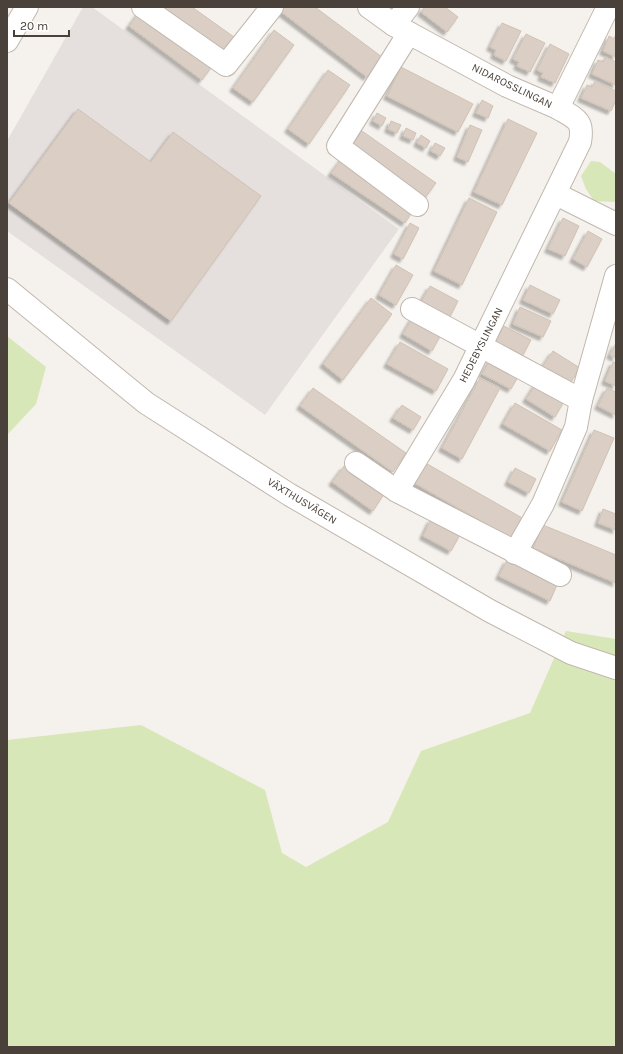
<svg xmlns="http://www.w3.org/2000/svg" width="623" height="1054" font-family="Karla,sans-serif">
<defs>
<filter id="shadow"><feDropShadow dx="-3.5" dy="3.5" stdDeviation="1" flood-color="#0004"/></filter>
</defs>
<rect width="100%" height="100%" fill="#f5f1ec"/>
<path fill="#e5e0dd" d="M83 7H92L399 229 265 415 7 231V141Z"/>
<g fill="#d8e7b7">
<path d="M591 161 600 162 616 174 615 202 594 201 586 189 581 176Z"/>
<path d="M7 336 46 367 36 404 7 435Z"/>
<path d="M566 631 616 639V1047H7V740L141 725 265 790 282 853 306 867 388 822 421 751 530 713Z"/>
</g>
<g fill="#dacec5" stroke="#d1c2b5" filter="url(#shadow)">
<path d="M160 7H192L234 37 223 53Z"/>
<path d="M283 7H315L382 57 367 77 280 11Z"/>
<path d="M425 7H445L458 17 447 32 421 12Z"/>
<path d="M140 11 213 65 202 80 129 26Z"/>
<path d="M502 23 521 31 506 61 494 55 496 50 490 47Z"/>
<path d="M274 30 294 45 253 102 233 88Z"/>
<path d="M526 34 545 43 530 72 517 66 519 62 513 59Z"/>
<path d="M616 34V57L603 51 609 36 614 39Z"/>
<path d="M550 44 569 54 555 83 541 77 543 73 537 70Z"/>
<path d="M605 57 616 62V85L592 74 598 60 603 62Z"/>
<path d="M401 67 473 104 458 132 387 96Z"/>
<path d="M328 70 350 85 309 144 288 129Z"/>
<path d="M595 81 616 91V100L611 111 581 98 587 85 592 87Z"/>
<path d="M482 100 493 106 488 118 476 113Z"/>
<path d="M78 109 151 162 173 132 261 196 171 321 9 203Z"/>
<path d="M377 113 386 118 382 126 373 121Z"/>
<path d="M508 119 537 133 502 205 474 192Z"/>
<path d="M391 121 401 125 397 133 388 129Z"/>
<path d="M470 125 482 130 468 162 457 157Z"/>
<path d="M406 128 416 133 413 140 403 136Z"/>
<path d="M362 131 436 183 425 198 351 146Z"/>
<path d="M421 135 430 141 426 148 417 143Z"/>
<path d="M435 143 445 148 440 156 431 151Z"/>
<path d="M343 157 416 206 405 223 331 173Z"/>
<path d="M469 198 497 212 462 285 434 271Z"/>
<path d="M563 218 579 226 565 256 548 249Z"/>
<path d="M410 223 419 228 403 259 394 254Z"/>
<path d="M588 231 602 239 587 267 573 259Z"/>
<path d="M396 265 413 275 396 305 379 295Z"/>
<path d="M530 285 560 300 553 314 523 300Z"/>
<path d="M430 286 458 301 449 319 420 304Z"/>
<path d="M371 298 392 314 343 380 323 364Z"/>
<path d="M520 307 551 321 543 337 513 324Z"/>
<path d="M413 317 442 333 432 351 403 334Z"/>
<path d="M504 326 531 340 522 357 495 342Z"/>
<path d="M400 342 448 369 436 391 387 364Z"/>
<path d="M616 343V358L610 355Z"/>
<path d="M553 351 580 368 569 385 542 367Z"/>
<path d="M491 359 519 375 511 389 482 374Z"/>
<path d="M613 362 616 363V386L605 381Z"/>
<path d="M480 378 500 388 462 459 442 448Z"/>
<path d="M537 382 565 400 555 417 526 399Z"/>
<path d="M313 388 406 453 393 472 300 406Z"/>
<path d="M607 388 616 392V415L598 406Z"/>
<path d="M515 403 562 430 550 451 503 424Z"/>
<path d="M402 405 421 417 413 430 393 418Z"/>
<path d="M594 430 614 438 582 511 562 502Z"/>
<path d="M422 461 524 519 512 539 411 481Z"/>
<path d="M344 466 384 494 373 511 332 482Z"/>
<path d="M515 468 536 479 529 493 508 482Z"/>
<path d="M603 509 616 514V530L598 523Z"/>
<path d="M431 519 460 535 451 551 423 536Z"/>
<path d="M543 525 616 555V583L533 548Z"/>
<path d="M507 560 557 585 550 601 499 576Z"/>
</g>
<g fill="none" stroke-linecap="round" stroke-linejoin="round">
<defs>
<g id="minor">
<path d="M143 7 226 65 272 7"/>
<path d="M369 7 394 25 507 86 558 108 608 7"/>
<path d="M394 25 408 7"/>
<path d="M409 33 338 146 417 205"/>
<path d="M7 41 27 7"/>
<path d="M556 194 616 224"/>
<path d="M7 289 146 403 290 495 490 611 571 653 616 668"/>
<path d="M412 309 581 400"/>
<path d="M356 463 397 491 560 575"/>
<path d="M397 491 464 380 580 142C584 120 576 119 558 108"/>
<path d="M515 553 543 504 576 427 581 400 616 276"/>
</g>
</defs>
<use href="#minor" stroke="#c1b8af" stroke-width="24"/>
<use href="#minor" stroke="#fff" stroke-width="22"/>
</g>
<g text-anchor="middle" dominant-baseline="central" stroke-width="3.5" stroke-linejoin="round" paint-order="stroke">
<g font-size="11" fill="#4a413a" stroke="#fff">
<text transform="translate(512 86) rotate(26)">NIDAROSSLINGAN</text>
<text transform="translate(481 345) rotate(-63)">HEDEBYSLINGAN</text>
<text transform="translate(302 501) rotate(31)">VÄXTHUSVÄGEN</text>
</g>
</g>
<rect width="623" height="1054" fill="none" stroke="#4a413a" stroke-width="16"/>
<path d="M14 30v6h55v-6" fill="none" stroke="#4a413a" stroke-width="2"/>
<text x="20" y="30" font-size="12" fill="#4a413a" stroke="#ffffff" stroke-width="3" paint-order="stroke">20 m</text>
</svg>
